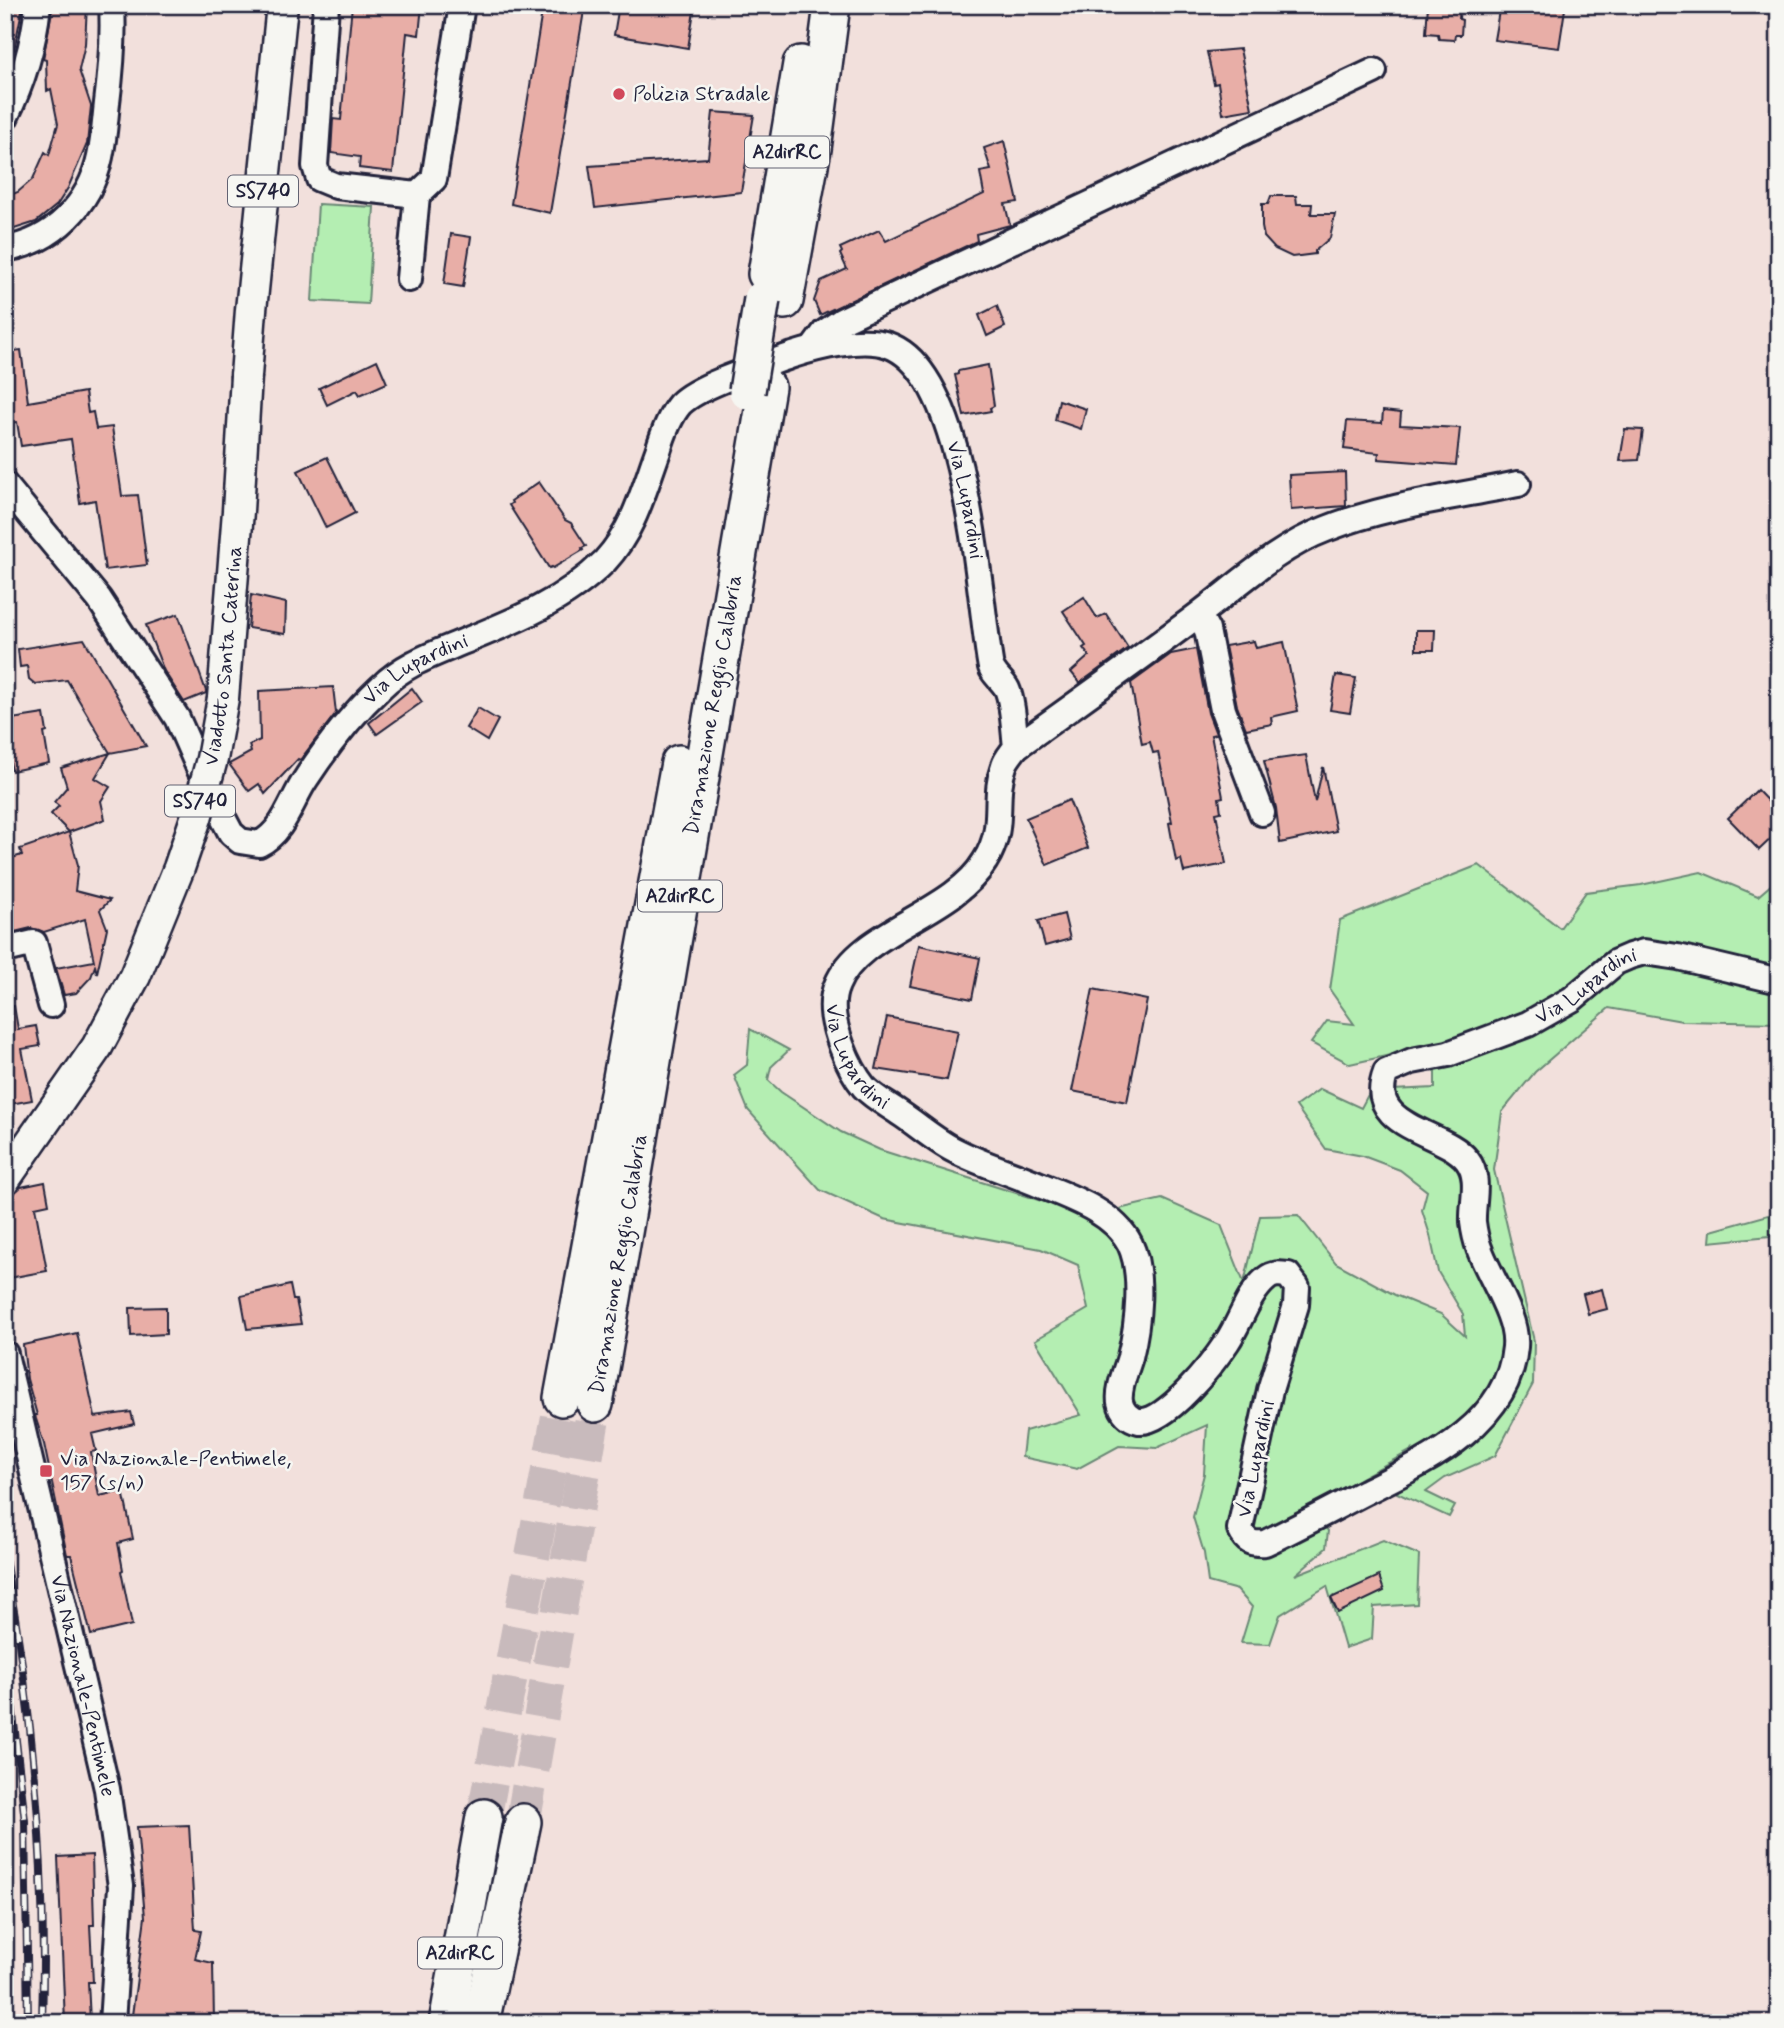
<svg xmlns="http://www.w3.org/2000/svg" width="1784" height="2028" font-family="Mynerve,sans-serif">
<rect width="100%" height="100%" fill="#f2e0dc"/>
<filter id="ink" filterUnits="userSpaceOnUse"><feTurbulence type="fractalNoise" baseFrequency=".0143" numOctaves="2"/><feDisplacementMap in="SourceGraphic" scale="14" xChannelSelector="R" yChannelSelector="G"/><feConvolveMatrix kernelMatrix="1 2 1 2 8 2 1 2 1" color-interpolation-filters="sRGB"/></filter>
<g filter="url(#ink)">
<g fill="#b4eeb2" stroke="#6b8876" stroke-width="2">
<path d="M318 204 374 207 368 304 312 301Z"/>
<path d="M1479 865 1560 928 1586 892 1641 885 1701 872 1758 896 1779 878V1023L1682 1021 1609 1008 1535 1072 1502 1112 1494 1170 1534 1341 1533 1384 1495 1456 1445 1478 1426 1492 1455 1506 1449 1517 1397 1493 1412 1450 1310 1506 1328 1531 1326 1548 1295 1575 1383 1540 1419 1555 1417 1604 1374 1607 1372 1639 1345 1648 1327 1586 1280 1615 1270 1644 1241 1643 1252 1607 1237 1590 1208 1582 1204 1553 1193 1517 1204 1474 1207 1425 1157 1448 1119 1446 1077 1469 1022 1457 1025 1431 1081 1415 1035 1340 1088 1309 1078 1265 1041 1249 884 1219 820 1190 748 1110 734 1075 747 1065 750 1029 789 1050 771 1067 768 1080 781 1092 841 1132 880 1150 1089 1216 1162 1199 1221 1225 1244 1283 1260 1216 1298 1215 1336 1263 1395 1295 1441 1314 1465 1336 1463 1314 1438 1272 1430 1235 1422 1210 1427 1191 1400 1170 1363 1156 1326 1149 1296 1106 1320 1089 1361 1108 1370 1091 1435 1088V1045L1350 1064 1311 1043 1327 1021 1354 1024 1330 990 1340 920Z"/>
<path d="M1779 1212V1233L1770 1236 1710 1242 1711 1231Z"/>
</g>
<g fill="#e8aea7" stroke="#22223b" stroke-width="2">
<path d="M5 5H23L14 50 5 47Z"/>
<path d="M53 5H87L85 44 79 70 91 106 87 144 68 188 57 205 36 222 5 232V197L18 192 33 179 45 152 49 155 58 124 51 89 47 91 46 60 43 59Z"/>
<path d="M352 5H422L419 35 407 33 393 172 359 168 360 157 331 153 333 119 341 120Z"/>
<path d="M543 5H585L550 213 511 204Z"/>
<path d="M619 5H695L688 48 614 35Z"/>
<path d="M1428 5H1460L1459 19 1462 20 1461 35H1455L1454 40 1439 39 1438 34 1426 33Z"/>
<path d="M1500 5H1537L1565 9 1559 48 1494 40Z"/>
<path d="M1240 49 1252 109 1223 114 1218 83 1214 84 1207 52Z"/>
<path d="M713 112 754 115 741 192 595 208 589 166 708 158Z"/>
<path d="M1004 141 1018 202 1005 204 1010 225 976 234 977 241 820 315 814 301 821 281 847 269 840 254 842 252 840 248 879 230 886 241 984 194 980 172 991 170 984 148Z"/>
<path d="M1271 196H1296L1297 204H1312L1311 214H1335L1330 238 1315 251V254L1292 257 1275 249 1264 237 1262 227V204H1268Z"/>
<path d="M451 234 471 237 463 287 444 284Z"/>
<path d="M997 306 1005 327 987 336 979 315Z"/>
<path d="M21 350 28 402 85 392 88 413 93 412 96 429 112 427 122 496 138 495 147 565 105 570 95 500 80 503 71 439 21 446 17 422 5 423V352Z"/>
<path d="M377 360 387 383 360 395 357 390 327 405 319 388Z"/>
<path d="M988 365 994 406 990 408 991 411 964 416 955 375 958 374V371Z"/>
<path d="M1059 400 1086 409 1081 429 1055 420Z"/>
<path d="M1383 411 1401 413 1400 425 1460 428 1456 465 1378 459 1379 453 1344 449 1347 421 1382 423Z"/>
<path d="M1625 429 1643 430 1639 460 1620 461Z"/>
<path d="M327 457 355 513 326 528 298 471Z"/>
<path d="M1345 472 1346 506 1291 510 1289 475Z"/>
<path d="M539 482 565 520 571 523 586 546 582 548 583 550 553 568 552 567 549 568 509 505 512 503 511 501Z"/>
<path d="M251 595 286 603 285 634 248 628Z"/>
<path d="M1084 597 1097 618 1106 614 1128 648 1080 683 1071 672 1089 656 1083 648 1086 646 1063 611Z"/>
<path d="M178 614 206 691V693L184 702 164 671 146 625Z"/>
<path d="M1416 630H1435L1434 650H1416Z"/>
<path d="M84 639 146 746 110 753 67 680 35 684 29 679 27 666 20 667 18 649Z"/>
<path d="M1254 641 1256 648 1284 642 1298 711 1271 717 1272 724 1246 729 1237 706 1225 646Z"/>
<path d="M1196 649 1208 713 1216 734 1211 735 1223 797 1219 798 1221 812 1216 813 1226 864 1184 872 1181 859 1176 861 1169 823 1172 822 1158 752 1153 753 1150 742 1142 744 1131 683 1171 654Z"/>
<path d="M1336 675 1356 678 1350 713 1330 710Z"/>
<path d="M333 687 336 713 300 760 298 759 265 794 259 784 249 791 229 764 251 752 249 745 260 740 259 691Z"/>
<path d="M412 688 422 702 377 734 369 723Z"/>
<path d="M478 708 498 720 487 741 466 728Z"/>
<path d="M44 714 47 732 44 733 49 763 12 771 9 757 5 758V720Z"/>
<path d="M110 753 95 778 110 787 101 801 105 819 69 832 51 814 59 806 54 802 67 787 61 768Z"/>
<path d="M1306 755 1315 802 1323 767 1336 831 1280 843 1276 808 1264 761Z"/>
<path d="M1757 790 1779 813V831L1759 850 1728 818Z"/>
<path d="M1069 800 1088 848 1047 865 1026 818Z"/>
<path d="M69 832 78 865 75 891 110 900 100 910 107 928 97 973 95 966 91 977 76 993 64 995 56 968 94 961 85 919 44 932 31 928 6 934 5 860 22 855 20 849Z"/>
<path d="M1064 914 1070 939 1045 946 1038 921Z"/>
<path d="M919 945 980 958 972 999 910 986Z"/>
<path d="M1093 989 1147 1000 1127 1102 1072 1091Z"/>
<path d="M5 1006H14L18 1029 36 1026 40 1046 22 1049 32 1100 5 1105Z"/>
<path d="M887 1017 958 1031 947 1080 876 1069Z"/>
<path d="M45 1182 49 1204 35 1207 47 1271 9 1278 5 1258V1196L13 1194 21 1187Z"/>
<path d="M290 1285 293 1300H296L301 1324 247 1329 241 1296Z"/>
<path d="M1602 1289 1607 1309 1588 1314 1583 1294Z"/>
<path d="M166 1307V1334L131 1336 130 1308Z"/>
<path d="M77 1333 95 1417 131 1412 134 1424 92 1434 96 1451 91 1452 99 1496 123 1491 133 1539 118 1543 123 1570 121 1571 132 1625 91 1635 71 1555H67L44 1444 36 1419 35 1415H37L27 1379 23 1345Z"/>
<path d="M1379 1576 1384 1591 1338 1613 1331 1598Z"/>
<path d="M189 1825 195 1930 201 1931 195 1959 213 1963 214 2023H131L145 1917 137 1827Z"/>
<path d="M92 1855 94 1925H90L93 1982H88L90 2021 65 2022 58 1857Z"/>
</g>
<g fill="none" stroke-linecap="round" stroke-linejoin="round">
<g stroke="#c8babc" stroke-width="35" stroke-dasharray="35 18" stroke-linecap="butt">
<path d="M484 1817 562 1398"/>
<path d="M523 1822 595 1404"/>
</g>
<defs>
<g id="minor">
<path d="M326 5 315 166 319 179 336 186 417 195"/>
<path d="M5 118C22 84 34 43 38 5"/>
<path d="M5 249C53 242 90 204 100 157 104 139 105 121 107 103 111 71 114 38 112 5"/>
<path d="M409 279 417 195 434 179 462 5"/>
<path d="M813 348 824 333 843 320 1374 71"/>
<path id="s1" d="M5 485 99 599 177 718 210 793 231 833 240 841 259 844C285 831 291 800 307 777 328 745 353 713 381 687 403 665 431 655 460 643 512 622 564 602 605 561 634 530 644 489 658 451 663 434 669 417 680 404 700 384 765 365 793 355 818 347 862 336 888 345 967 372 978 591 990 662 991 674 1002 679 1007 689 1013 702 1014 731 1016 747 1012 753 1006 759 1004 766 992 798 1007 826 985 861 953 915 859 930 837 985 828 1005 835 1028 842 1047 847 1060 855 1076 864 1087 874 1098 890 1106 901 1114 919 1126 936 1141 954 1150 981 1164 1012 1173 1040 1185 1070 1197 1114 1212 1130 1244 1144 1274 1138 1325 1130 1357 1126 1371 1118 1387 1120 1402 1122 1412 1129 1419 1139 1421 1166 1424 1213 1363 1227 1342 1240 1323 1248 1294 1266 1279 1273 1273 1280 1274 1288 1275L1297 1287 1296 1305 1270 1390 1240 1529C1246 1542 1251 1544 1265 1543 1299 1527 1332 1509 1365 1492 1425 1462 1508 1425 1515 1347 1518 1316 1489 1277 1479 1248 1476 1240 1474 1230 1473 1222 1472 1201 1481 1178 1467 1160 1444 1130 1364 1129 1386 1072L1412 1061 1448 1054 1528 1024 1572 999 1616 962 1630 956 1644 952 1678 957 1779 981"/>
<path d="M1199 615 1207 630 1223 710 1262 813"/>
<path d="M1016 747C1077 703 1138 660 1198 615 1238 585 1278 547 1326 529 1386 505 1454 497 1518 484"/>
<path d="M5 950 34 943 51 1005"/>
<path id="s2" d="M5 1354 107 1789 121 1886 112 2023"/>
</g>
<path id="major" d="M246 376 251 310 282 5"/>
<g id="highway">
<path d="M766 274 801 64"/>
<path d="M785 301 813 149 832 5"/>
<path d="M562 1398 679 763"/>
<path id="s3" d="M595 1404 767 387"/>
<path d="M447 2023 484 1817"/>
<path d="M481 2023 523 1822"/>
</g>
</defs>
<use href="#minor" stroke="#22223b" stroke-width="30"/>
<use href="#major" stroke="#22223b" stroke-width="35"/>
<use href="#highway" stroke="#22223b" stroke-width="40"/>
<use href="#minor" stroke="#f6f6f2" stroke-width="24"/>
<use href="#major" stroke="#f6f6f2" stroke-width="30"/>
<use href="#highway" stroke="#f6f6f2" stroke-width="35"/>
<defs>
<g id="rail">
<path d="M5 1559C33 1711 47 1868 42 2023"/>
<path d="M5 1643 25 1821 28 2023"/>
</g>
</defs>
<use href="#rail" stroke="#22223b" stroke-width="8"/>
<use href="#rail" stroke="#f6f6f2" stroke-width="5" stroke-dasharray="16" stroke-linecap="butt"/>
<defs>
<g id="major-bridge">
<path id="s4" d="M5 1179 97 1047 135 976 179 868 196 818 212 759 223 698 238 511 246 376"/>
</g>
<path id="highway-bridge" d="M747 391 762 299"/>
</defs>
<use href="#major-bridge" stroke="#22223b" stroke-width="35" stroke-linecap="butt"/>
<use href="#highway-bridge" stroke="#22223b" stroke-width="40" stroke-linecap="butt"/>
<use href="#major-bridge" stroke="#f6f6f2" stroke-width="30"/>
<use href="#highway-bridge" stroke="#f6f6f2" stroke-width="35"/>
</g>
</g>
<g fill="#d1495b" stroke="#f6f6f2" stroke-width="2.5">
<circle cx="619" cy="94" r="7"/>
<rect x="39" y="1464" width="14" height="14" rx="3.5"/>
</g>
<g text-anchor="middle" dominant-baseline="central" stroke-width="5" stroke-linejoin="round" paint-order="stroke">
<g fill="#f6f6f2" stroke="#626272" stroke-width="2">
<rect x="745" y="136.5" width="84" height="31" rx="5"/>
<rect x="228" y="175.5" width="70" height="31" rx="5"/>
<rect x="165" y="785.5" width="70" height="31" rx="5"/>
<rect x="638" y="880.5" width="84" height="31" rx="5"/>
<rect x="418" y="1937.5" width="84" height="31" rx="5"/>
</g>
<g font-size="19" font-weight="bold" fill="#22223b">
<text x="787" y="152">A2dirRC</text>
<text x="263" y="191">SS740</text>
<text x="200" y="801">SS740</text>
<text x="680" y="896">A2dirRC</text>
<text x="460" y="1953">A2dirRC</text>
</g>
<g font-size="21" fill="#22223b" stroke="#f6f6f2" text-anchor="start">
<text x="633" y="94">Polizia Stradale</text>
<text x="60" y="1459">Via Nazionale-Pentimele,<tspan x="60" dy="24">157 (s/n)</tspan></text>
</g>
<g font-size="21" fill="#22223b" stroke="#f6f6f2">
<text stroke="none"><textPath href="#s1" startOffset="1484">Via Lupardini</textPath></text>
<text stroke="none"><textPath href="#s4" startOffset="576">Viadotto Santa Caterina</textPath></text>
<text stroke="none"><textPath href="#s1" startOffset="688">Via Lupardini</textPath></text>
<text stroke="none"><textPath href="#s3" startOffset="709">Diramazione Reggio Calabria</textPath></text>
<text stroke="none"><textPath href="#s1" startOffset="4064">Via Lupardini</textPath></text>
<text stroke="none"><textPath href="#s1" startOffset="2135">Via Lupardini</textPath></text>
<text stroke="none"><textPath href="#s3" startOffset="142">Diramazione Reggio Calabria</textPath></text>
<text transform="translate(1256 1459) rotate(-78)">Via Lupardini</text>
<text stroke="none"><textPath href="#s2" startOffset="341">Via Nazionale-Pentimele</textPath></text>
</g>
</g>
<rect width="1784" height="2028" fill="none" stroke="#f6f6f2" stroke-width="28"/>
<rect x="14" y="14" width="1756" height="2000" fill="none" stroke="#22223b" stroke-width="2.5" filter="url(#ink)"/>
</svg>
